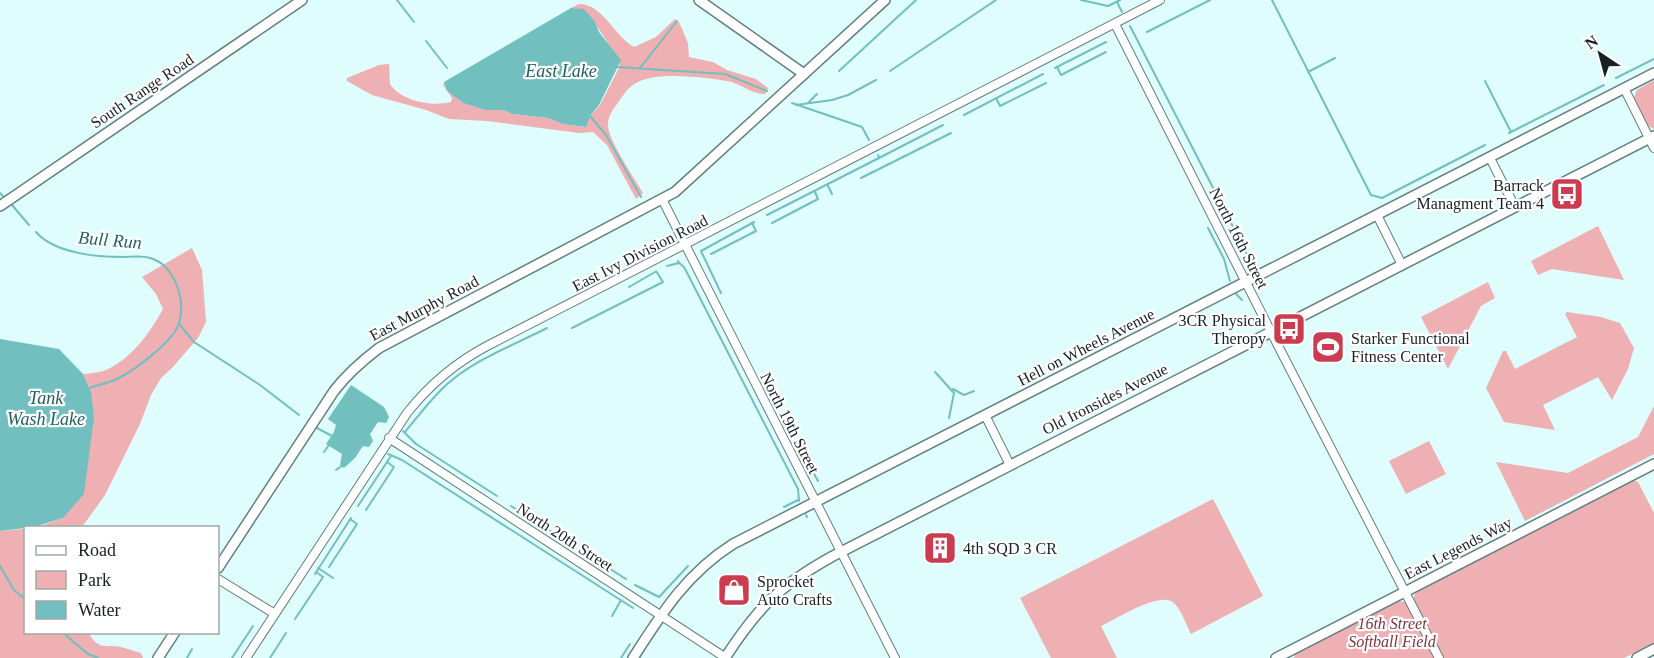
<svg xmlns="http://www.w3.org/2000/svg" width="1654" height="658" font-family="Georgia,serif">
<rect width="100%" height="100%" fill="#defdfc"/>
<g fill="#eeb0b2">
<path d="M579 4C603 4 615 37 634 47L656 37 675 19 679 22 688 43 689 57 713 62 727 70 756 79 768 88 765 94C753 95 740 83 727 81 704 77 656 71 636 83 628 87 622 97 617 104 613 110 608 116 608 124 607 139 635 179 643 193L636 199 607 145 593 132 579 133 487 121 449 119 426 110 372 95 347 81V78L379 65 389 64 390 84C401 101 432 107 451 102L452 98 443 85 444 82 447 91 463 103 485 110H503L512 114 548 118 563 124 585 127 590 116 600 105 620 66C610 45 599 27 584 10L571 8Z"/>
<path d="M1654 80V129L1648 126 1634 97 1637 90Z"/>
<path d="M1598 226 1624 280 1552 269 1538 275 1531 261Z"/>
<path d="M192 248 202 270 206 322 198 338 172 368 161 378 151 395 140 424 105 495 82 527 34 528 63 518 91 392 83 374C90 373 99 373 106 370 131 359 150 333 163 309L156 294 142 277Z"/>
<path d="M1488 282 1495 298 1481 306 1448 369 1421 317Z"/>
<path d="M1567 312 1601 317 1620 323 1634 348 1628 369 1612 400 1598 377 1543 405 1555 430 1504 422 1486 388 1503 351H1506L1515 369 1577 337 1565 314Z"/>
<path d="M1654 406V454L1525 521 1496 462 1568 473 1638 437Z"/>
<path d="M1429 441 1446 474 1406 494 1389 461Z"/>
<path d="M1633 480 1638 482 1654 513V643L1624 658H1443L1413 600 1416 591Z"/>
<path d="M1213 499 1263 596 1191 634C1186 624 1182 612 1175 604 1162 589 1117 619 1101 626L1117 658H1051L1020 598Z"/>
<path d="M25 529 26 632 89 633C98 651 106 644 121 647 128 649 134 651 141 653L143 658H0V531Z"/>
<path d="M1397 601 1405 602 1407 606 1434 658H1294L1296 653Z"/>
</g>
<g fill="#72bfbf">
<path d="M571 8 584 9 595 22 599 32 621 60 599 105 590 116 586 127 563 124 548 118 512 114 503 110H485L463 103 447 91 444 82Z"/>
<path d="M0 339 59 349 83 374 91 392 94 417 84 494 63 518 34 527 0 531Z"/>
<path d="M351 385 384 407 389 417 386 423 378 422 370 434 373 441 369 447 363 446 355 458 344 468 340 465 342 454 326 444 334 432 336 425 328 419Z"/>
</g>
<g fill="none" stroke-linecap="round" stroke-linejoin="round">
<g stroke="#72bfbf" stroke-width="2">
<path d="M397 0 414 22"/>
<path d="M1081 0 1108 6 1120 0"/>
<path d="M1272 0 1371 195 1382 198 1485 145"/>
<path d="M1117 2 1122 12"/>
<path d="M1130 26 1247 254"/>
<path d="M1147 32 1210 0"/>
<path d="M426 41 447 68"/>
<path d="M617 67 725 74 767 91"/>
<path d="M1057 67 1061 75 1106 52"/>
<path d="M640 68 677 21"/>
<path d="M1055 68 1106 42"/>
<path d="M839 71 916 0"/>
<path d="M890 71 996 0"/>
<path d="M1308 72 1335 58"/>
<path d="M1616 78 1654 59"/>
<path d="M1485 81 1511 132"/>
<path d="M996 98 1000 106 1046 83"/>
<path d="M792 103 862 127 869 140"/>
<path d="M808 103 817 94"/>
<path d="M796 105 832 100 848 95 876 80"/>
<path d="M964 115 1043 74"/>
<path d="M590 116 606 135 641 197"/>
<path d="M1509 133 1604 85"/>
<path d="M879 158 943 125"/>
<path d="M861 178 951 133"/>
<path d="M828 186 832 194"/>
<path d="M0 193 4 197"/>
<path d="M12 205 29 225"/>
<path d="M767 215 879 158 878 155"/>
<path d="M772 223 818 199 815 192"/>
<path d="M1208 228 1224 259 1230 281"/>
<path d="M36 232C54 253 96 257 122 257 130 257 142 255 150 258 175 265 186 300 179 323 174 341 136 369 119 378 110 383 98 385 89 388"/>
<path d="M711 254 756 231 752 223"/>
<path d="M679 263 684 267 798 489 799 501"/>
<path d="M667 266 679 263 678 261"/>
<path d="M629 287 655 272"/>
<path d="M721 293 701 251 754 222"/>
<path d="M1236 294 1242 300"/>
<path d="M180 325 194 342 260 385 299 415"/>
<path d="M572 328 663 282 656 271"/>
<path d="M935 372 954 393 949 418"/>
<path d="M953 389 964 395 974 391"/>
<path d="M317 428 332 436"/>
<path d="M403 431 416 444 497 496"/>
<path d="M405 432C417 417 429 402 442 389 470 361 512 346 547 328"/>
<path d="M324 452 329 445"/>
<path d="M388 454 402 460 633 608"/>
<path d="M809 465 818 481"/>
<path d="M336 470 343 465"/>
<path d="M358 506 391 456"/>
<path d="M511 506 571 544"/>
<path d="M784 507 798 500"/>
<path d="M366 510 394 467 387 462"/>
<path d="M806 515 807 517"/>
<path d="M586 554 626 579"/>
<path d="M0 566 14 590 26 600"/>
<path d="M329 567 357 524 350 519"/>
<path d="M318 568 333 578"/>
<path d="M315 574 351 518"/>
<path d="M635 585 659 597 688 566"/>
<path d="M612 616 621 600"/>
<path d="M295 619 323 577 316 572"/>
<path d="M62 632 88 654 98 658"/>
<path d="M187 658 192 649"/>
<path d="M232 658 253 626"/>
<path d="M270 658 286 633"/>
<path d="M621 658 630 644"/>
</g>
<defs>
<g id="minor">
<path d="M1115 24 1271 332 1439 658"/>
<path d="M1624 88 1654 148"/>
<path d="M1490 158 1515 207"/>
<path d="M662 199 895 658"/>
<path d="M1377 215 1402 265"/>
<path d="M985 415 1010 465"/>
<path d="M389 438 726 658"/>
<path d="M218 579 275 614"/>
<path d="M246 658 407 413C430 384 455 363 487 346L1160 0"/>
</g>
<g id="tertiary">
<path d="M699 0 804 74"/>
<path d="M0 206 302 0"/>
<path d="M218 568 334 391C347 374 362 361 379 348L675 192 885 0"/>
<path d="M158 658 175 632"/>
<path d="M633 658C662 613 686 574 733 544L1654 73"/>
<path d="M725 658C759 606 779 586 833 556L1654 136"/>
<path d="M1276 658 1654 464"/>
<path d="M1637 658 1654 649"/>
</g>
</defs>
<use href="#minor" stroke="#637f7f" stroke-width="10"/>
<use href="#tertiary" stroke="#637f7f" stroke-width="12"/>
<use href="#minor" stroke="#fff" stroke-width="8"/>
<use href="#tertiary" stroke="#fff" stroke-width="9"/>
</g>
<defs>
<symbol id="bus-square" viewBox="-11 -11 22 22"><rect x="-9" y="-9" width="18" height="18" rx="4" fill="#cc3c51" stroke="#fff"/><path d="M-5-6H5V4H4V6H2V4H-2V6H-4V4H-5ZM-3.5-4V0h7V-4ZM-3.5 1.2v1.5H-2V1.2ZM2 1.2v1.5H3.5V1.2Z" fill="#fff"/></symbol>
<symbol id="stadium-square" viewBox="-11 -11 22 22"><rect x="-9" y="-9" width="18" height="18" rx="4" fill="#cc3c51" stroke="#fff"/><path d="M0-5a6.5 5 0 1 0 0 10a6.5 5 0 1 0 0-10ZM-3.5-1.8h7v3.6h-7Z" fill="#fff"/></symbol>
<symbol id="building-square" viewBox="-11 -11 22 22"><rect x="-9" y="-9" width="18" height="18" rx="4" fill="#cc3c51" stroke="#fff"/><path d="M-4-6H4V6H1V3H-1V6H-4ZM-2.5-4.3h1.7v1.8h-1.7ZM.8-4.3h1.7v1.8H.8ZM-2.5-1h1.7V.8h-1.7ZM.8-1h1.7V.8H.8Z" fill="#fff"/></symbol>
<symbol id="shop-square" viewBox="-11 -11 22 22"><rect x="-9" y="-9" width="18" height="18" rx="4" fill="#cc3c51" stroke="#fff"/><path d="M-5-2.5h2.3a2.7 3.5 0 0 1 5.4 0H5L5.5 6h-11ZM-1.5-2.5h3a1.5 2.3 0 0 0-3 0Z" fill="#fff"/></symbol>
</defs>
<g fill-rule="evenodd">
<use href="#bus-square" x="1548" y="175" width="38" height="38"/>
<use href="#bus-square" x="1270" y="310" width="38" height="38"/>
<use href="#stadium-square" x="1309" y="328" width="38" height="38"/>
<use href="#building-square" x="921" y="529" width="38" height="38"/>
<use href="#shop-square" x="715" y="571" width="38" height="38"/>
</g>
<g text-anchor="middle" dominant-baseline="central" stroke-width="4.5" stroke-linejoin="round" paint-order="stroke">
<g font-size="16" fill="#162121" stroke="#fff">
<text transform="translate(142 91) rotate(-34)">South Range Road</text>
<text transform="translate(1239 238) rotate(63)">North 16th Street</text>
<text transform="translate(640 253) rotate(-27)">East Ivy Division Road</text>
<text transform="translate(424 308) rotate(-28)">East Murphy Road</text>
<text transform="translate(1086 347) rotate(-27)">Hell on Wheels Avenue</text>
<text transform="translate(1105 399) rotate(-27)">Old Ironsides Avenue</text>
<text transform="translate(790 423) rotate(63)">North 19th Street</text>
<text transform="translate(565 537) rotate(33)">North 20th Street</text>
<text transform="translate(1458 548) rotate(-27)">East Legends Way</text>
</g>
<g font-size="16" fill="#162121" stroke="#fff" text-anchor="start">
<text x="1544" y="185" text-anchor="end">Barrack<tspan x="1544" dy="18">Managment Team 4</tspan></text>
<text x="1266" y="320" text-anchor="end">3CR Physical<tspan x="1266" dy="18">Theropy</tspan></text>
<text x="1351" y="338">Starker Functional<tspan x="1351" dy="18">Fitness Center</tspan></text>
<text x="963" y="548">4th SQD 3 CR</text>
<text x="757" y="581">Sprocket<tspan x="757" dy="18">Auto Crafts</tspan></text>
</g>
<g font-size="16" font-style="italic" fill="#7f333a" stroke="#fff">
<text x="1392" y="623">16th Street<tspan x="1392" dy="18">Softball Field</tspan></text>
</g>
<g font-size="18" font-style="italic" fill="#206060" stroke="#fff">
<text x="561" y="71">East Lake</text>
<text transform="translate(110 240) rotate(5)">Bull Run</text>
<text x="46" y="398">Tank<tspan x="46" dy="21">Wash Lake</tspan></text>
</g>
</g>
<rect x="24" y="526" width="195" height="108" fill="#ffffff" stroke="#a2a6a6" stroke-width="1.5"/>
<rect x="36" y="546" width="30" height="9" fill="#ffffff" stroke="#a2a6a6" stroke-width="1.5"/>
<text x="78" y="556" font-size="18" fill="#162121">Road</text>
<rect x="36" y="571" width="30" height="18" fill="#eeb0b2" stroke="#a2a6a6" stroke-width="1.5"/>
<text x="78" y="586" font-size="18" fill="#162121">Park</text>
<rect x="36" y="601" width="30" height="18" fill="#72bfbf" stroke="#a2a6a6" stroke-width="1.5"/>
<text x="78" y="616" font-size="18" fill="#162121">Water</text>
<g transform="translate(1600 54) rotate(324)" stroke="#ffffff" stroke-width="4.5" paint-order="stroke">
<path d="M0-4.5L10 22L0 15L-10 22Z" fill="#162121"/>
<text y="-9" font-size="16" font-weight="bold" text-anchor="middle" fill="#162121">N</text>
</g>
</svg>
